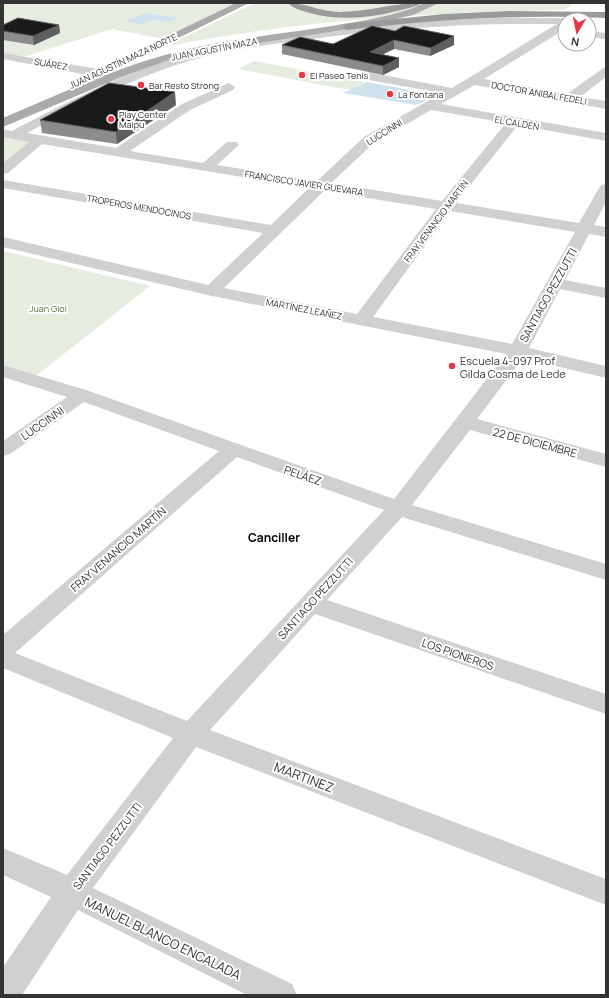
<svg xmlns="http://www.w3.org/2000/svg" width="609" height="998" font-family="Manrope,sans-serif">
<rect width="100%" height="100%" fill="#fff"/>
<g fill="#e6ecdf">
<path d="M3 3H235L164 39 112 29 20 58 3 55Z"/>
<path d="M255 3H574L565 10C431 12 296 20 164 47Z"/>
<path d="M254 61 365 82 350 90 238 69Z"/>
<path d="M3 133 39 140 3 170Z"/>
<path d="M3 251 150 286 37 375 3 365Z"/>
</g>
<g fill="#cfe2ee">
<path d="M145 13 178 18 168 22 152 20 143 24 125 22Z"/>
<path d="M367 82 437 95 416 105 343 93Z"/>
</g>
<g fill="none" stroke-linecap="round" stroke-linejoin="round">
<g fill="#d0d0d0" fill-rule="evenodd">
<path d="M497 18H565L570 20H565V29L484 79 567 94 602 69 606 67V77L580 97 606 101V109L475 85 441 104 606 133V141L518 125 456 203 579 223 599 188 601 185 606 184V202L594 225 606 227V237L589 234 565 280 606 288V298L560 289 529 348 606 366V378L523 358 477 419 606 454V467L470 430 412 505 606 564V580L402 517 327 600 606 694V714L315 614 210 730 606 879V905L196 747 93 888 292 984 297 995H247L78 910 22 995H3V967L51 897 3 875V848L67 875 173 738 3 668V635L219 451 84 402 10 454 3 456V441L67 397 3 377V365L89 391 394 499 506 354 212 296 3 247V237L208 285 263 233 3 188V180L271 225 309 188 42 144 8 173 3 174V163L29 142 3 137V129L12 131C67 102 123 73 183 56 220 44 260 39 298 34 364 25 430 20 497 18ZM557 24 452 88 367 72 363 73 361 76 363 79 442 93 364 137 317 181 217 165 239 145 237 142H227L203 163 130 151 190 110 233 90 235 87 229 83 182 104 116 148 27 133C80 105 134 77 192 60 229 49 267 45 305 40 389 28 473 23 557 24ZM431 110 506 123 442 201 331 183 374 143ZM324 191 436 209 357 314 224 288ZM450 211 575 232 512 344 373 317ZM237 457 384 510 187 721 15 653Z"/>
<path d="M589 31 606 33V39L589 37Z"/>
<path d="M3 53 98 69 104 73 98 77 3 59Z"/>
</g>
<g fill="#ababab" fill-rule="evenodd">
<path d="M236 3H249L134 60H126L124 58 126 56Z"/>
<path d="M425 3H439L413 15 367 26 215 50 172 59 124 76 3 127V118C65 92 127 62 193 48 247 36 302 32 355 22 379 18 403 13 425 3Z"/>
</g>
<g fill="#9a9a9a" fill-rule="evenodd">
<path d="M288 3C306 3 321 12 340 12 367 12 393 3 420 3L419 5C383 16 346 23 310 13 303 11 293 9 288 3Z"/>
<path d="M509 11 606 12V18C519 14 433 20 347 30L342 27 347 24 444 14Z"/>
</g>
</g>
<g fill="#8c8c8c">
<path d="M3 25H59L60 33 34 45 3 40Z"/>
<path d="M395 31 454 36V45L430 56 394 49 383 54 399 67 383 75 282 54V45L333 44Z"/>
<path d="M176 105 117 144 42 133 40 120Z"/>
</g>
<g fill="#5f5f5f">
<path d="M59 25 60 33 34 45 33 36Z"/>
<path d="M454 36V45L430 56 431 48Z"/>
<path d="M394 40V49L369 61 370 52Z"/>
<path d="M399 58V67L383 75V66Z"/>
<path d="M175 92 176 105 117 144 116 132Z"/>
</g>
<g fill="#1a1a1a" stroke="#5f5f5f">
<path d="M18 18 59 25 33 36 3 31V25Z"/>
<path d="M372 26 395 31 404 26 454 36 431 48 394 40 370 52 399 58 383 66 282 45 300 37 333 44Z"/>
<path d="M109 83 175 92 116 132 40 120Z"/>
</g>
<g fill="#e63946" stroke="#fff" stroke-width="1.5">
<circle cx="302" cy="75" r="4"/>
<circle cx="141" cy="85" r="4"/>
<circle cx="390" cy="94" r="4"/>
<circle cx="111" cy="119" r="4"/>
<circle cx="452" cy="366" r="4"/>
</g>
<g text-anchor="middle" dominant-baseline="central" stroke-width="4" stroke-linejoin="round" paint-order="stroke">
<g font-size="9" fill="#333" stroke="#fff">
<text transform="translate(214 49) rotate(-11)">JUAN AGUSTÍN MAZA</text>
<text transform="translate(123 61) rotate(-25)">JUAN AGUSTÍN MAZA NORTE</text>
<text transform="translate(51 64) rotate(10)">SUÁREZ</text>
<text transform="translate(539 93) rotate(10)">DOCTOR ANIBAL FEDELI</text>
<text transform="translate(517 123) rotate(10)">EL CALDÉN</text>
<text transform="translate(384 132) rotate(-32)">LUCCINNI</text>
<text transform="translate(304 183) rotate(9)">FRANCISCO JAVIER GUEVARA</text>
<text transform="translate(139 207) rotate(10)">TROPEROS MENDOCINOS</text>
<text transform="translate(436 221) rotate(-53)">FRAY VENANCIO MARTÍN</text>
<text transform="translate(304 309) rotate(11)">MARTÍNEZ LEAÑEZ</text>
</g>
<g font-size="9" fill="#333" stroke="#fff" text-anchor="start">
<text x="310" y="75">El Paseo Tenis</text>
<text x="149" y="85">Bar Resto Strong</text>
<text x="398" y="94">La Fontana</text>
<text x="119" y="114">Play Center<tspan x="119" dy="10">Maipu</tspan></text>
</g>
<g font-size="9" fill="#56703f" stroke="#fff">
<text x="48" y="308">Juan Giol</text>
</g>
<g font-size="11" fill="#333" stroke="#fff">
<text transform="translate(548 295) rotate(-61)">SANTIAGO PEZZUTTI</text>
<text transform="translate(42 423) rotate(-35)">LUCCINNI</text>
<text transform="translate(535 442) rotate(15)">22 DE DICIEMBRE</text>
<text transform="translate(303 475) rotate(19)">PELÁEZ</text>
<text transform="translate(118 549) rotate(-41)">FRAY VENANCIO MARTÍN</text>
<text transform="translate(315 598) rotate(-48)">SANTIAGO PEZZUTTI</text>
<text transform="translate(458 654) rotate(19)">LOS PIONEROS</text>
<text transform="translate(107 846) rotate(-53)">SANTIAGO PEZZUTTI</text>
</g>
<g font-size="11" fill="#333" stroke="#fff" text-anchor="start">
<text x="460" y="360">Escuela 4-097 Prof<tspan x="460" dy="13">Gilda Cosma de Lede</tspan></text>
</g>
<g font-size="12" font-weight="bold" fill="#000" stroke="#fff">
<text x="274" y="537">Canciller</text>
</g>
<g font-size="13" fill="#333" stroke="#fff">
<text transform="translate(304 777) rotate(21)">MARTINEZ</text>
<text transform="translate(163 938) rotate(26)">MANUEL BLANCO ENCALADA</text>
</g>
</g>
<rect width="609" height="998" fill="none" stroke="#333333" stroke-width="8"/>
<g transform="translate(577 32) rotate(190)"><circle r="19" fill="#ffffff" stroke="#adadad"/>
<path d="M0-3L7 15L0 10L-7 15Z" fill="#e63946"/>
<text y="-6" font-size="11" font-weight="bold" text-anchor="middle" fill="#333333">N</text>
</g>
</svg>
